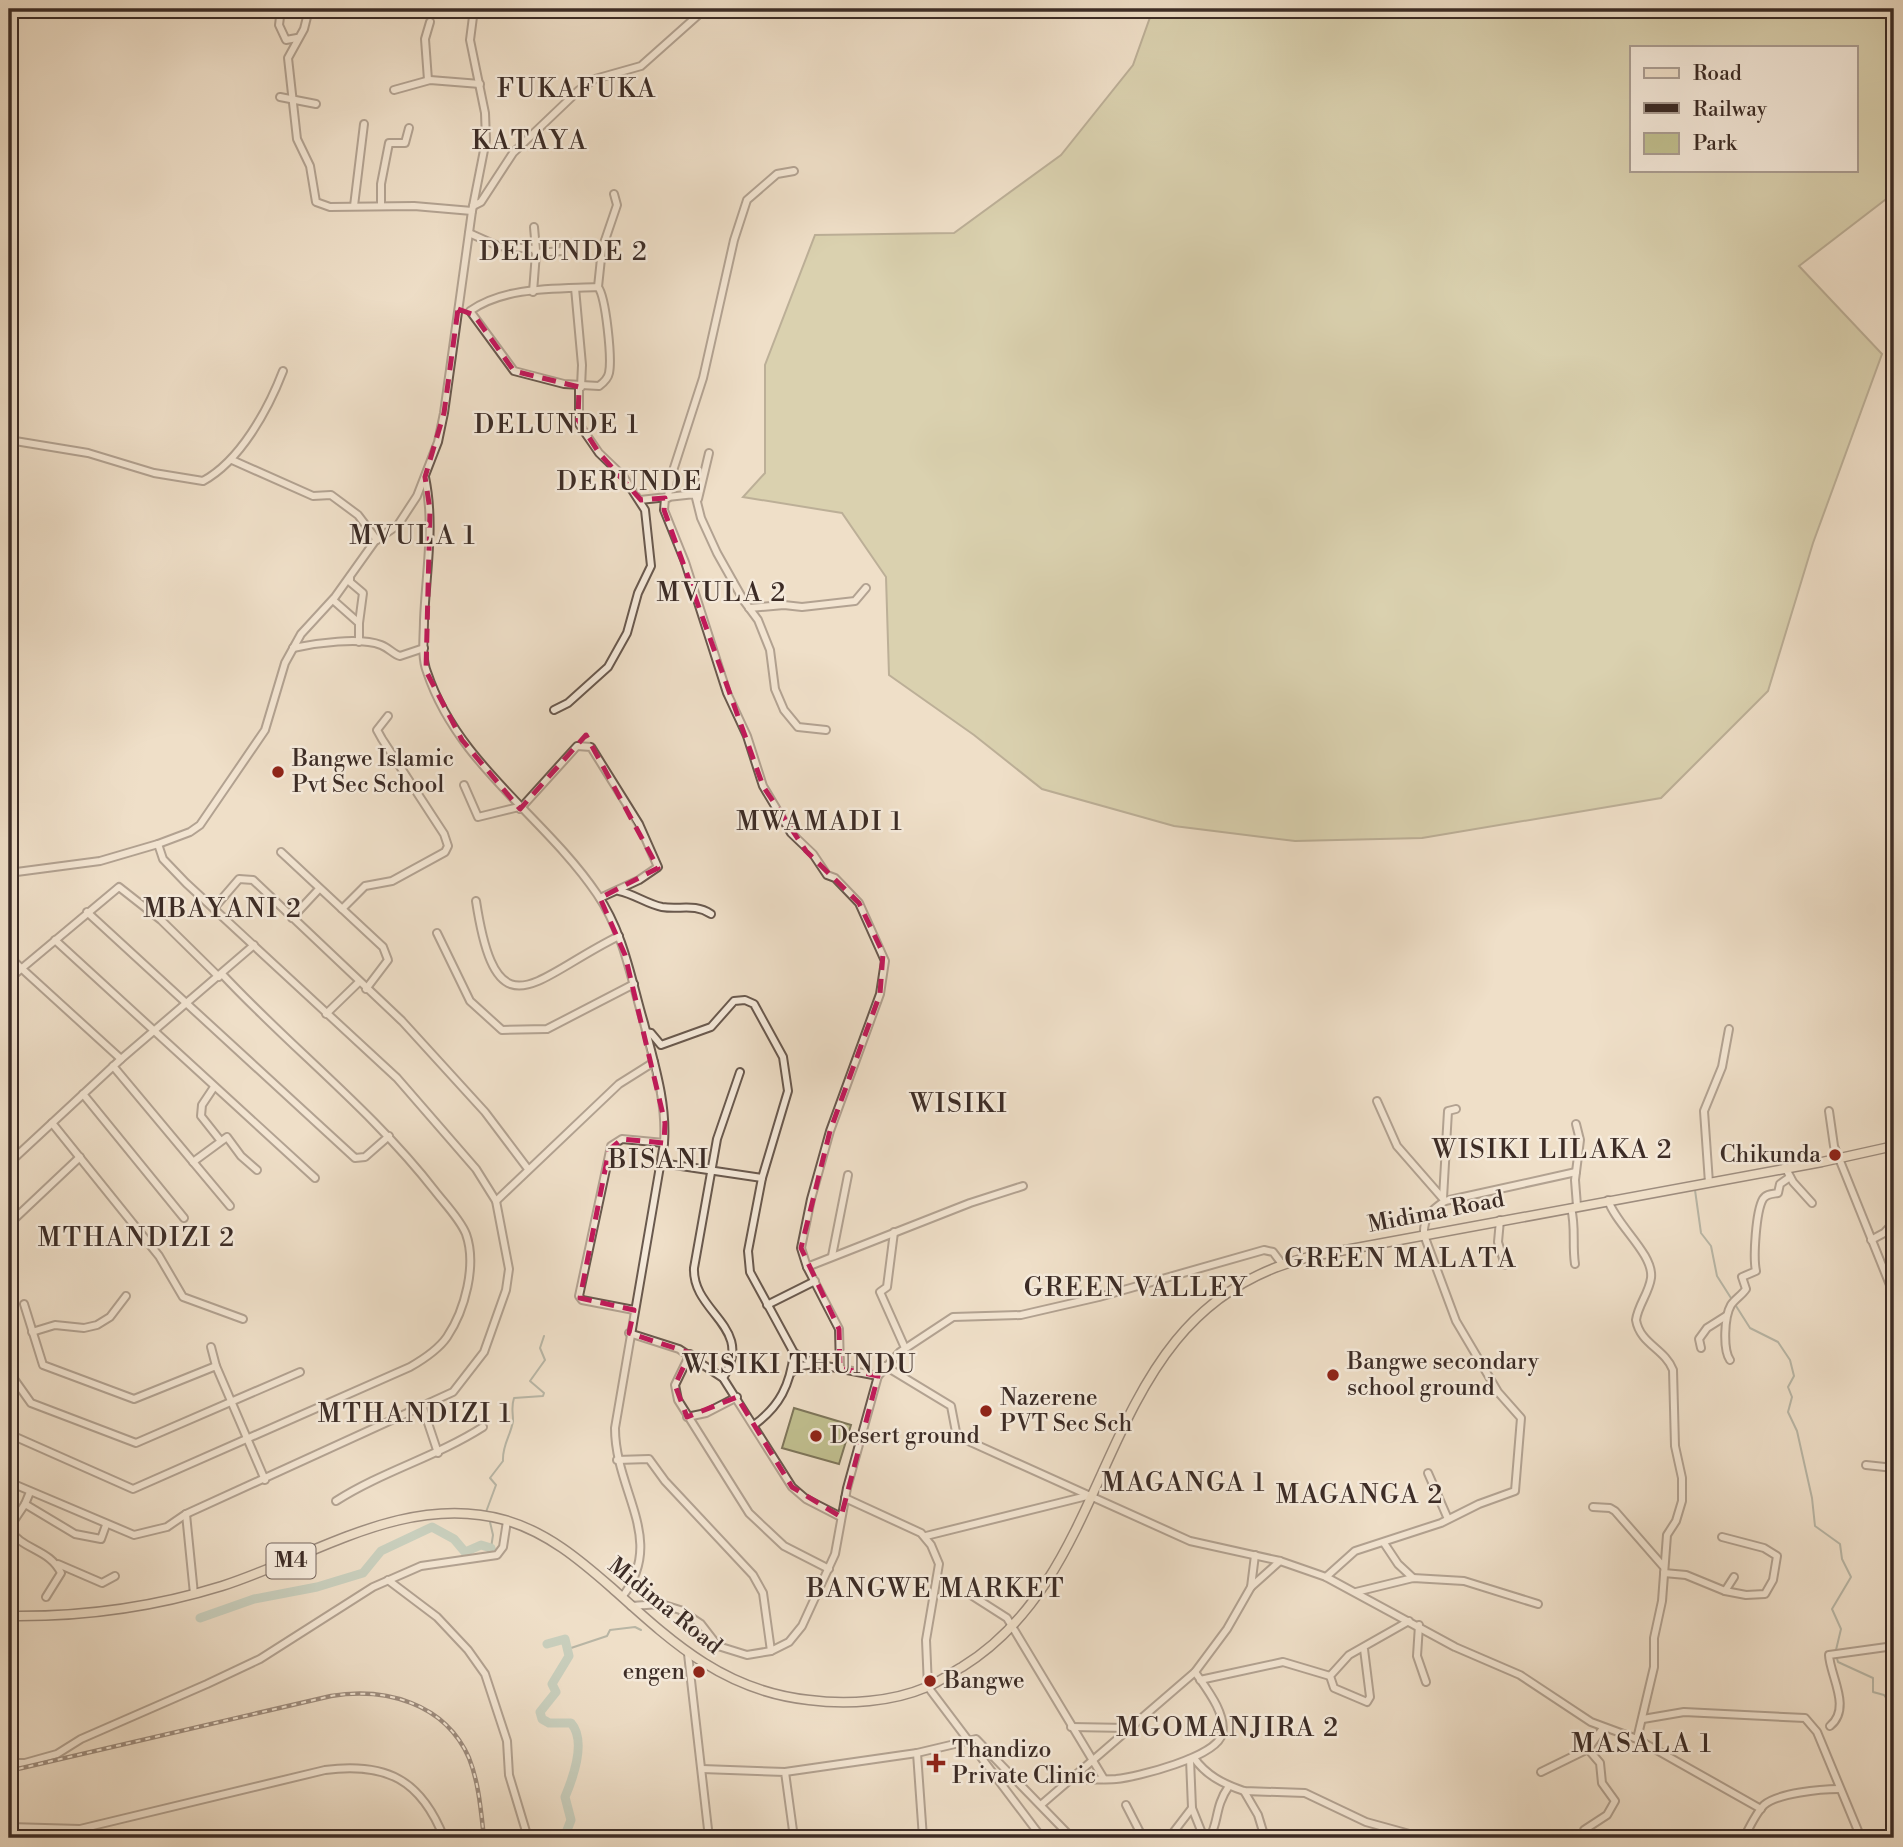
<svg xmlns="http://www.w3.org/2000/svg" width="1903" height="1847" font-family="'Libre Bodoni',serif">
<rect width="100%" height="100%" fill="#efdfc8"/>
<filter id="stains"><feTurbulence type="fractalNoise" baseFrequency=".00286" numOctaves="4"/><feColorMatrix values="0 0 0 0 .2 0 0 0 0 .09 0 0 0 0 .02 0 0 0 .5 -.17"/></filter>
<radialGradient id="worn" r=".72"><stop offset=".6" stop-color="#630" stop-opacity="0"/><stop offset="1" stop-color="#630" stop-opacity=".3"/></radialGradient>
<g fill="#c1c090" stroke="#7e765b" stroke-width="2" fill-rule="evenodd">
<path d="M1153 9H1894V193L1799 266 1882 354 1813 543 1768 691 1661 798 1422 838 1295 841 1174 826 1042 789 974 735 889 675 886 577 842 513 743 497 765 473V365L815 235 954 233 1061 155 1133 65ZM1632 47H1856V170H1632Z"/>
<path d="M794 1408 851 1425 839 1464 782 1448Z"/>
</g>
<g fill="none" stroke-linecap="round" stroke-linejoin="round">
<g stroke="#758378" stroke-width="2">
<path d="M1695 1190 1701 1233 1711 1246 1717 1276 1750 1328 1778 1342 1790 1360 1794 1376 1788 1387 1792 1397 1788 1412 1797 1431 1812 1498 1815 1526 1840 1544 1842 1559 1851 1577 1832 1609 1841 1629 1836 1650"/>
<path d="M486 1512 496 1485 490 1478 503 1461C502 1445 511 1435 513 1421 513 1412 511 1407 514 1398L543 1396 544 1393 530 1381 545 1360 540 1348 544 1336"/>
<path d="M490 1522 493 1535 491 1548"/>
<path d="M568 1649 607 1636 610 1630 635 1627 641 1630"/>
<path d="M1836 1655 1838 1662 1873 1678V1692L1884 1695 1894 1709"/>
</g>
<g stroke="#9bbdaf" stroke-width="9">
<path d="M200 1618 254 1599 317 1587 363 1573 381 1551 432 1527 454 1539 465 1552 481 1545 491 1548 492 1554"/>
<path d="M547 1644 565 1639 569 1656 552 1684 556 1692 540 1712 542 1719 549 1723H571C587 1741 573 1778 565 1797L571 1820 564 1838"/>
</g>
<defs>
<g id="minor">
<path d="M281 9 279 25 286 40 297 38"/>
<path d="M309 9 304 29 288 58 297 139 310 166 316 202 330 207 414 206 472 211"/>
<path d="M428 80 425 39 430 22"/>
<path d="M394 90 430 80 480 84"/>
<path d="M280 97 316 104"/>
<path d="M354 206 364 124"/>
<path d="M381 206V184L389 143H405L409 128"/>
<path d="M473 206 481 202 513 153 579 90 595 79 641 66 705 9"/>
<path d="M534 227 536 250"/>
<path d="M469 233 498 246 534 249 536 253 563 251 564 244"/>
<path d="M598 287C606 297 612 359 609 373 608 378 603 383 599 386L564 384 514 371 470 311C505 286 557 289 598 287Z"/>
<path d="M598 287 602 249 617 205 614 194"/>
<path d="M575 288 582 365 581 387"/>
<path d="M533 292 536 253"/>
<path d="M9 440 88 453 154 473 203 481C240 461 268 410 283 371"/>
<path d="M232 460 313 496 331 495 358 515 377 540"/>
<path d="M425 477C435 524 426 572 424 620 424 636 421 657 427 672 458 765 545 817 597 894 624 933 631 979 644 1023 654 1063 667 1102 664 1143L615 1428C615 1492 667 1540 622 1597"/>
<path d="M665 498 664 510 685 562 727 693 747 736 763 786 791 833 813 854 827 875 835 878 859 903 885 961 880 994 830 1131 811 1199 801 1248 807 1267"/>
<path d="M668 498 670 480 703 378 734 240 747 200 777 174 794 171"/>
<path d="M698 499 709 453"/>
<path d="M640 500 695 494 701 518 717 553 744 601 758 620 770 650 775 689 784 710 798 727 826 730"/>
<path d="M350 577V582L363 593 359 623"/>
<path d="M333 600 359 623V642"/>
<path d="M749 608 784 605 802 607 855 601 866 588"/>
<path d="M293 648C316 643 360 637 381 645 389 648 393 654 400 656L424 648"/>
<path d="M554 710 568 703 608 667 627 633 638 593 651 566 645 510 623 476 599 453 579 424V387"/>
<path d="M464 785 478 817 519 807"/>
<path d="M520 809 577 746 591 747 639 824 658 867 639 880 600 898"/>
<path d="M281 852 383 947 388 960 366 989"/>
<path d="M9 873 100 861 158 844 190 832 200 825 265 730 285 663 301 634 335 597 375 541 398 525 417 496 438 442 444 413 472 211 486 140 485 113 470 40 474 9"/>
<path d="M619 891C634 894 647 904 662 907 680 910 694 903 711 914"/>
<path d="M476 901C497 1038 535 977 619 936"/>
<path d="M214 908 239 879 253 880 402 1021 485 1112 528 1169"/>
<path d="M342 909 365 886 392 881 445 852 448 846 444 834 382 739 377 730 388 716"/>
<path d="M87 912 355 1158 365 1157 389 1136"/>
<path d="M292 918 319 889"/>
<path d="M437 933 470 1001 502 1030 547 1029 634 984"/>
<path d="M55 940 315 1178"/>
<path d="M9 957 121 1059"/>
<path d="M9 979 119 887 161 920 219 977"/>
<path d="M326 1014 359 982"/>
<path d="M646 1032 651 1033 661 1045 711 1027 734 1001 745 1000 754 1004 783 1057 788 1091 762 1178 748 1251 750 1272 794 1353 816 1364 878 1376"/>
<path d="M113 1066 230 1206"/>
<path d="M214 1087 202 1105 201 1116 220 1140"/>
<path d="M83 1094 184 1218"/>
<path d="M1377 1101 1397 1146 1445 1201"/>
<path d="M1829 1111 1834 1146 1894 1295"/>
<path d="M52 1123 159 1256 183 1297 243 1319"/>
<path d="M1576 1124 1580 1140 1575 1180 1577 1206"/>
<path d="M193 1162 227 1137 241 1156 257 1170"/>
<path d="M9 1163 121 1059 254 945"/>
<path d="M661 1163 762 1178"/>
<path d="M1785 1167 1793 1182 1812 1203"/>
<path d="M1709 1183 1704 1111 1722 1067 1729 1029"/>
<path d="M1443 1198 1448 1111 1456 1109"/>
<path d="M1608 1200C1616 1225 1654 1254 1651 1278 1649 1293 1638 1305 1636 1320 1640 1344 1665 1349 1673 1370L1675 1446 1682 1478V1501L1676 1521 1667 1535 1662 1601 1654 1638V1667L1637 1739"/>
<path d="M496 1201 619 1084 654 1062"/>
<path d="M1571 1208C1576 1227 1572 1244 1575 1264"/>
<path d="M1500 1220 1498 1242 1505 1265"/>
<path d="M9 1224 80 1157"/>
<path d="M894 1232 887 1287 880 1292 905 1348"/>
<path d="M1871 1240 1884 1233 1894 1222"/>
<path d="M832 1256 848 1175"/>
<path d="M24 1304 43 1365 134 1399 216 1366 265 1480"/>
<path d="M767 1305 815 1281"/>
<path d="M634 1310 582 1300 579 1296 611 1146 622 1139 664 1143"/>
<path d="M32 1332 55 1325 84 1328 97 1325 110 1317 126 1296"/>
<path d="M629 1333 679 1349 723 1378 792 1487 806 1499 841 1517"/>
<path d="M211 1347 216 1366"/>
<path d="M1701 1348 1699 1339 1707 1328 1726 1316"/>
<path d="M690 1354 675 1385 678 1400 749 1513 784 1546 829 1569"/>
<path d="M1730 1360C1723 1350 1724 1317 1731 1305 1735 1299 1742 1295 1746 1289L1742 1277 1756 1271C1753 1257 1756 1211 1763 1199 1766 1194 1772 1194 1778 1193L1780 1184 1790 1177"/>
<path d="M885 1366 951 1406 956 1432 966 1440 1190 1541 1280 1561 1326 1577 1455 1647 1520 1675 1591 1722 1637 1739 1761 1809"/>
<path d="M840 1368 839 1329 807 1267 970 1203 1023 1186"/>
<path d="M9 1372 31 1403 136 1443 300 1372"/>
<path d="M792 1372 801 1366 814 1364"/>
<path d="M723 1378C756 1327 692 1313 694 1268L717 1139 740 1072"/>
<path d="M423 1408 438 1453"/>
<path d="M687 1417 706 1413 737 1397"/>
<path d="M754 1425C780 1406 790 1385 794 1353"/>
<path d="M9 1434 133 1489 410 1367C424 1359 438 1350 447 1337 465 1310 477 1265 466 1234 460 1219 445 1204 435 1191 373 1111 291 1048 222 974"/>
<path d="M617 1460 649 1459 665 1481 753 1575 763 1593 771 1651"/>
<path d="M1866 1465 1894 1468"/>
<path d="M1428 1473 1448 1519"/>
<path d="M9 1482 134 1535 167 1527 186 1514 453 1392 484 1352 506 1290 509 1269 496 1201 476 1169 397 1078 186 883 163 859 158 844"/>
<path d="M30 1492 25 1504 75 1534 101 1539 106 1525"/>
<path d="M845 1498 921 1533 931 1545 939 1564 926 1640 928 1687 1042 1838"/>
<path d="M336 1501C383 1471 436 1457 483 1427"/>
<path d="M1593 1507 1610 1508 1615 1511 1663 1566"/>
<path d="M186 1514 194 1594"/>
<path d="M9 1528 25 1504"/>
<path d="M9 1529C22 1550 50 1549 61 1573L46 1597"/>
<path d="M926 1536 1087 1496"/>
<path d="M1722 1537 1764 1548 1777 1556 1773 1580 1765 1594 1746 1595 1725 1591"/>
<path d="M1384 1543 1398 1564 1413 1578"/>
<path d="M58 1564 102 1583 115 1576"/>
<path d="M1664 1573 1686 1575 1725 1591 1734 1577"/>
<path d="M1326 1577 1355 1551 1441 1523 1479 1504 1515 1491 1521 1418 1498 1392 1456 1321 1424 1235C1423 1218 1431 1210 1445 1201L1576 1172"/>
<path d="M388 1580 437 1617 468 1650 485 1674 507 1741 509 1775 528 1838"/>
<path d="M1251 1587 1280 1561"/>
<path d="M1356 1592 1413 1578 1464 1581 1538 1604"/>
<path d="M971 1595 1007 1618 1104 1779"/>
<path d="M631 1606 661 1604 680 1610 701 1624 718 1646 747 1655 771 1651 789 1642 802 1626 835 1554 847 1488 878 1376 900 1352 953 1317 1021 1315 1099 1297 1264 1250 1273 1252 1282 1264"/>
<path d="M1419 1625 1417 1656 1426 1682"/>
<path d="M1364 1649 1370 1697 1367 1702 1334 1688 1330 1676 1349 1655 1409 1621"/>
<path d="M688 1654 709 1838"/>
<path d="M1200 1680 1283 1662 1330 1676"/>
<path d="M1643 1719 1684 1712 1805 1718 1817 1732 1861 1838"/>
<path d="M1830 1726C1852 1708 1830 1676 1829 1655L1894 1646"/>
<path d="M1071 1727 1128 1728"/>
<path d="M917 1753 923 1838"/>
<path d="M1194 1758C1206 1775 1223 1784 1244 1791L1305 1793 1366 1822 1424 1838"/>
<path d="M9 1763H25L57 1754 81 1739 207 1684 260 1659 373 1587 421 1566 497 1555 503 1547 507 1521"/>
<path d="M702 1769 785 1772 794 1838"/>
<path d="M785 1772 917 1753 976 1739 1072 1838"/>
<path d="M1541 1772 1588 1749 1603 1728"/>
<path d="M1073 1779C1087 1779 1102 1780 1116 1779 1137 1777 1217 1757 1222 1734 1227 1714 1206 1688 1195 1672"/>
<path d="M1244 1791 1258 1815 1265 1838"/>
<path d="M1042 1804 1195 1672 1227 1629 1251 1587 1255 1555"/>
<path d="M1126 1805 1143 1838"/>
<path d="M1192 1808 1204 1838"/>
<path d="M9 1827 80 1829 325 1770C387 1762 421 1780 444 1838"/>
<path d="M1169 1838 1192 1808 1190 1759"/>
<path d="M1209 1838C1219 1824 1214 1807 1229 1786"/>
<path d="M1583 1838 1584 1830 1607 1815 1615 1801 1602 1783 1600 1763 1588 1749"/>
<path d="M1744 1838C1749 1828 1756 1813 1764 1805 1778 1793 1821 1789 1839 1789"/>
</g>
<path id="major" d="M9 1616C82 1617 151 1608 222 1586 313 1557 405 1492 505 1520 547 1532 580 1560 612 1588 673 1643 724 1691 809 1700 847 1705 892 1702 927 1687 939 1682 951 1673 962 1667 1129 1564 1089 1308 1313 1256L1822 1162 1894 1146"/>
</defs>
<use href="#minor" stroke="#69594e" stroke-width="10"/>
<use href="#major" stroke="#3c2c26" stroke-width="11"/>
<use href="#minor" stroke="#f5eadb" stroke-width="6"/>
<use href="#major" stroke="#efdfc8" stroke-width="8"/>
<defs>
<path id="rail" d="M9 1771 331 1696C385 1687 445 1703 469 1758 479 1783 481 1812 484 1838"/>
</defs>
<use href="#rail" stroke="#3c2c26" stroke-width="4.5"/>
<use href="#rail" stroke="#f5eadb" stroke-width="2" stroke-dasharray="5" stroke-linecap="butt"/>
</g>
<path d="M0 0H1903V1847H0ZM458 309 474 315 514 371 579 387 578 420 599 453 641 500 665 498 664 510 763 786 806 851 859 903 883 953 880 994 830 1131 801 1248 839 1329 840 1368 878 1376 841 1517 792 1487 737 1397 687 1417 675 1385 690 1353 629 1333 634 1310 580 1298 609 1150 622 1139 664 1143 665 1123 625 955 600 898 658 868 586 735 520 809 462 740 426 671 430 510 425 477 444 413Z" fill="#efdfc8" fill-opacity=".55" fill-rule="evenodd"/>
<path fill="none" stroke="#c2185b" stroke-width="5" stroke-dasharray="14 9" stroke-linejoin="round" d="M458 309 474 315 514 371 579 387 578 420 599 453 641 500 665 498 664 510 763 786 806 851 859 903 883 953 880 994 830 1131 801 1248 839 1329 840 1368 878 1376 841 1517 792 1487 737 1397 687 1417 675 1385 690 1353 629 1333 634 1310 580 1298 609 1150 622 1139 664 1143 665 1123 625 955 600 898 658 868 586 735 520 809 462 740 426 671 430 510 425 477 444 413Z"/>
<g fill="#8f2418" stroke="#f5eadb" stroke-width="2.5">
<circle cx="278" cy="772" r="7"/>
<circle cx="1835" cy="1155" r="7"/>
<circle cx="1333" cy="1375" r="7"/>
<circle cx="986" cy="1411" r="7"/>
<circle cx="816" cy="1436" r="7"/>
<circle cx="699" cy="1672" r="7"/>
<circle cx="930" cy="1681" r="7"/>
<path d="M932.5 1752.5h7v7h7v7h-7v7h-7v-7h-7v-7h7z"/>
</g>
<g text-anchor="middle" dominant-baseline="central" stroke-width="5" stroke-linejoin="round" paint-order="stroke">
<rect fill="#f5eadb" stroke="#74655c" stroke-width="2" x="266.5" y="1543.5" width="49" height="35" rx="5"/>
<g font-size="21" font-weight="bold" fill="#3c2c26">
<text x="291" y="1561">M4</text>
</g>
<g font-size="23" fill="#3c2c26" stroke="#f5eadb" text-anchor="start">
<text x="292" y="759">Bangwe Islamic<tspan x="292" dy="26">Pvt Sec School</tspan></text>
<text x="1821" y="1155" text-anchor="end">Chikunda</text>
<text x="1347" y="1362">Bangwe secondary<tspan x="1347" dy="26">school ground</tspan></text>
<text x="1000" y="1398">Nazerene<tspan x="1000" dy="26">PVT Sec Sch</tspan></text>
<text x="830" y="1436">Desert ground</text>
<text x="685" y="1672" text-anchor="end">engen</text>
<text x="944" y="1681">Bangwe</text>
<text x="952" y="1750">Thandizo<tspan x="952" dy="26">Private Clinic</tspan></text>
</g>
<g font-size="23" fill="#3c2c26" stroke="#f5eadb">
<text transform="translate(1436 1212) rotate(-11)">Midima Road</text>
<text transform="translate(665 1606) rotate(39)">Midima Road</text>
</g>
<g font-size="26" letter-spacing="2" fill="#3c2c26" stroke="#f5eadb">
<text x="577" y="89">FUKAFUKA</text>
<text x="530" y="141">KATAYA</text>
<text x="564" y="252">DELUNDE 2</text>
<text x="557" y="425">DELUNDE 1</text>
<text x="630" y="482">DERUNDE</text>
<text x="413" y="536">MVULA 1</text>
<text x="722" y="593">MVULA 2</text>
<text x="820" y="822">MWAMADI 1</text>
<text x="223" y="909">MBAYANI 2</text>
<text x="959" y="1104">WISIKI</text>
<text x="1553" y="1150">WISIKI LILAKA 2</text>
<text x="659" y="1160">BISANI</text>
<text x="137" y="1238">MTHANDIZI 2</text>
<text x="1401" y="1259">GREEN MALATA</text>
<text x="1136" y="1288">GREEN VALLEY</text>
<text x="800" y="1365">WISIKI THUNDU</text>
<text x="415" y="1414">MTHANDIZI 1</text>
<text x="1184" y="1483">MAGANGA 1</text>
<text x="1360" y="1495">MAGANGA 2</text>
<text x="936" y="1589">BANGWE MARKET</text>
<text x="1228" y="1728">MGOMANJIRA 2</text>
<text x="1642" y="1744">MASALA 1</text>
</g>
</g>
<rect width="1903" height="1847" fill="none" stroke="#efdfc8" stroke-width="35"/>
<rect x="10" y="10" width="1882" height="1826" fill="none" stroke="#3c2c26" stroke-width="3.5"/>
<rect x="18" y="18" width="1868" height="1812" fill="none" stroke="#3c2c26" stroke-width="2"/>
<rect x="1630" y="46" width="228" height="126" fill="#f5eadb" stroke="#ab9e93" stroke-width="2"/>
<rect x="1644" y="68" width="35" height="10" fill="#efdfc8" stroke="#ab9e93" stroke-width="2"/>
<text x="1693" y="80" font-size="21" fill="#3c2c26">Road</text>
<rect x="1644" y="103" width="35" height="10" fill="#3c2c26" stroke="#ab9e93" stroke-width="2"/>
<text x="1693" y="116" font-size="21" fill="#3c2c26">Railway</text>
<rect x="1644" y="133" width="35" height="21" fill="#c1c090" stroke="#ab9e93" stroke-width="2"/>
<text x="1693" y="150" font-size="21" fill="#3c2c26">Park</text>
<rect width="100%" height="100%" filter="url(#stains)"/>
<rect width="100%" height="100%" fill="url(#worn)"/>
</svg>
